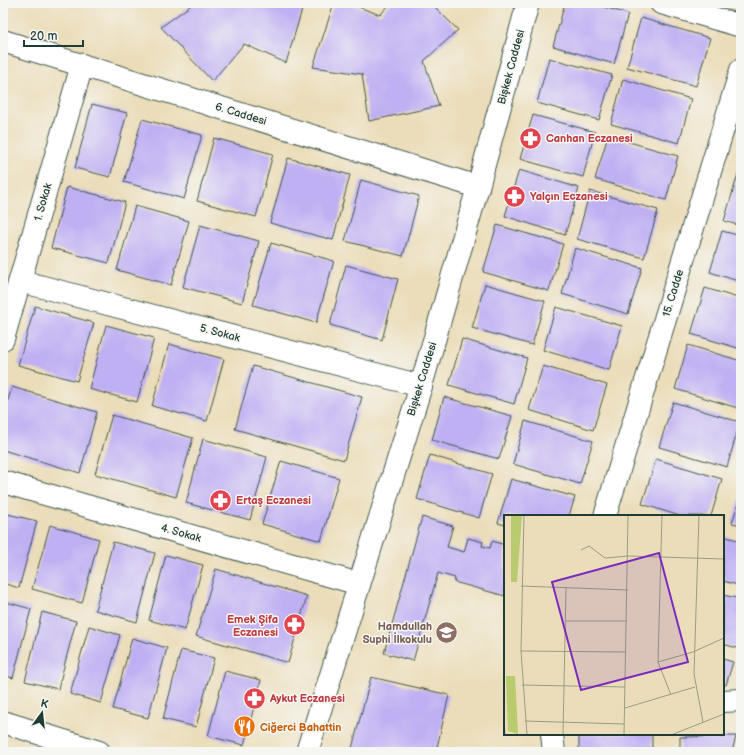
<svg xmlns="http://www.w3.org/2000/svg" width="744" height="755" font-family="'Balsamiq Sans',sans-serif">
<rect width="100%" height="100%" fill="#f6f6f2"/>
<filter id="ink" filterUnits="userSpaceOnUse"><feTurbulence type="fractalNoise" baseFrequency=".025" numOctaves="2"/><feDisplacementMap in="SourceGraphic" scale="8" xChannelSelector="R" yChannelSelector="G"/><feConvolveMatrix kernelMatrix="1 2 1 2 8 2 1 2 1" color-interpolation-filters="sRGB"/></filter>
<filter id="wash" filterUnits="userSpaceOnUse"><feTurbulence type="fractalNoise" baseFrequency=".012" numOctaves="4" result="noise"/><feDisplacementMap in="SourceGraphic" scale="16" xChannelSelector="R" yChannelSelector="G"/><feGaussianBlur stdDeviation="0.9" result="paint"/><feColorMatrix in="noise" values="0 0 0 0 0 0 0 0 0 0 0 0 0 0 0 0 0 1.4 0 .05"/><feComposite in="paint" operator="in"/></filter>
<g filter="url(#wash)">
<rect width="100%" height="100%" fill="#ebddb9"/>
<g id="blocks">
<g fill="#bfaff3">
<path d="M194 3H304L286 63 244 44 212 81 161 27Z"/>
<path d="M334 3H348L380 15 391 3H431L458 30 424 61 439 106 369 121 362 74 313 67Z"/>
<path d="M565 3H590L628 14 614 64 553 46Z"/>
<path d="M641 18 710 38 696 86 627 67Z"/>
<path d="M549 58 612 75 599 120 537 103Z"/>
<path d="M623 79 691 99 679 143 611 124Z"/>
<path d="M92 104 127 113 110 177 75 168Z"/>
<path d="M533 115 595 132 583 177 520 159Z"/>
<path d="M142 119 202 135 184 199 124 182Z"/>
<path d="M608 136 678 156 666 200 595 179Z"/>
<path d="M214 138 273 154 256 217 197 201Z"/>
<path d="M288 158 350 175 333 240 270 223Z"/>
<path d="M519 170 579 188 565 235 505 216Z"/>
<path d="M738 174 741 175V226L724 221Z"/>
<path d="M361 180 419 196 403 256 345 241Z"/>
<path d="M67 187 125 202 109 263 51 248Z"/>
<path d="M590 191 658 210 644 258 577 239Z"/>
<path d="M135 206 189 221 171 285 117 270Z"/>
<path d="M200 225 259 241 242 303 183 287Z"/>
<path d="M497 225 563 244 549 291 483 272Z"/>
<path d="M722 231 741 236V282L710 272Z"/>
<path d="M271 243 334 261 316 323 253 305Z"/>
<path d="M575 248 642 268 628 314 562 294Z"/>
<path d="M346 265 398 279 382 340 330 325Z"/>
<path d="M485 284 545 301 532 345 472 328Z"/>
<path d="M705 288 741 299V349L691 334Z"/>
<path d="M35 306 94 323 77 381 18 365Z"/>
<path d="M556 307 622 326 609 370 543 350Z"/>
<path d="M106 325 154 338 137 402 89 389Z"/>
<path d="M462 339 527 358 514 404 449 385Z"/>
<path d="M169 344 224 359 207 421 152 406Z"/>
<path d="M688 345 741 361V409L675 389Z"/>
<path d="M253 366 362 397 344 460 235 429Z"/>
<path d="M543 366 607 385 593 430 529 410Z"/>
<path d="M12 387 97 412 80 473 3 450V416Z"/>
<path d="M444 397 512 416 499 459 432 440Z"/>
<path d="M673 402 740 422 727 467 659 447Z"/>
<path d="M112 415 193 438 176 497 95 474Z"/>
<path d="M525 421 593 441 580 484 513 464Z"/>
<path d="M203 439 267 457 250 520 186 503Z"/>
<path d="M430 455 492 474 479 518 417 499Z"/>
<path d="M656 459 722 479 711 516H680L642 504Z"/>
<path d="M281 461 339 478 321 541 262 524Z"/>
<path d="M511 479 575 497 569 516H505V525L498 523Z"/>
<path d="M741 494V525L732 523Z"/>
<path d="M3 513 37 521 19 588 3 583Z"/>
<path d="M422 517 453 526 447 547 464 552 468 538 483 542 482 546 490 548 492 541 505 545V596L454 582 455 578 438 573 413 661 384 653Z"/>
<path d="M50 525 99 539 82 603 32 589Z"/>
<path d="M723 536 741 541V586L723 581Z"/>
<path d="M113 542 155 553 137 622 95 610Z"/>
<path d="M166 555 203 565 185 630 149 620Z"/>
<path d="M216 569 307 596 288 663 196 636Z"/>
<path d="M723 595 741 599V649L723 644Z"/>
<path d="M3 601 31 609 13 678 3 675Z"/>
<path d="M42 612 76 621 58 689 25 681Z"/>
<path d="M89 626 120 635 101 703 70 694Z"/>
<path d="M132 638 167 648 148 718 113 709Z"/>
<path d="M181 650 214 658 196 727 163 719Z"/>
<path d="M723 659 733 662 726 685H723Z"/>
<path d="M225 671 261 680 244 745 208 736Z"/>
<path d="M371 677 449 695 436 752H351Z"/>
<rect x="579" y="734" width="73" height="18"/>
<path d="M736 736 732 752H680V737Z"/>
<path d="M3 746 21 752H3Z"/>
</g>
</g>
</g>
<g filter="url(#ink)">
<use href="#blocks" fill-opacity="0" stroke="#3e5548" stroke-width="1"/>
<g fill="none" stroke-linecap="round" stroke-linejoin="round">
<defs>
<g id="minor">
<path d="M661 3 741 26"/>
<path d="M3 41 478 187"/>
<path d="M20 281 421 386"/>
<path d="M3 339 82 65"/>
<path d="M3 482 359 584"/>
<path d="M605 516 741 70"/>
<path d="M723 701 741 700"/>
<path d="M3 722 99 752"/>
<path d="M552 734 554 752"/>
<path d="M307 752 421 386 478 187 528 3"/>
</g>
</defs>
<use href="#minor" stroke="#3e5548" stroke-width="24"/>
<use href="#minor" stroke="#fff" stroke-width="22"/>
</g>
</g>
<defs>
<symbol id="pharmacy-disc" viewBox="-11 -11 22 22"><circle r="9.5" fill="#e0444e" stroke="#f6f6f2"/><path d="M-2-6h4v4h4v4h-4v4h-4v-4h-4v-4h4Z" fill="#fff"/></symbol>
<symbol id="school-disc" viewBox="-11 -11 22 22"><circle r="9.5" fill="#8d6e63" stroke="#f6f6f2"/><path d="M0-5L7-2L0 1L-7-2ZM-4 1L0 2.5L4 1V4Q0 6-4 4Z" fill="#fff"/></symbol>
<symbol id="restaurant-disc" viewBox="-11 -11 22 22"><circle r="9.5" fill="#e8710a" stroke="#f6f6f2"/><path d="M-5-6h1v4h1v-4h1v4h1v-4h1v5L-1.5 .5V6h-2V.5L-5-1ZM5-6V6H3V1.5H1.5Q1.5-4 5-6Z" fill="#fff"/></symbol>
</defs>
<g fill-rule="evenodd">
<use href="#pharmacy-disc" x="518" y="126" width="25" height="25"/>
<use href="#pharmacy-disc" x="502" y="184" width="25" height="25"/>
<use href="#pharmacy-disc" x="208" y="488" width="25" height="25"/>
<use href="#pharmacy-disc" x="282" y="612" width="25" height="25"/>
<use href="#school-disc" x="434" y="620" width="25" height="25"/>
<use href="#pharmacy-disc" x="242" y="686" width="25" height="25"/>
<use href="#restaurant-disc" x="232" y="714" width="25" height="25"/>
</g>
<g text-anchor="middle" dominant-baseline="central" stroke-width="3" stroke-linejoin="round" paint-order="stroke">
<g font-size="11" fill="#1f3d34" stroke="#f6f6f2">
<text transform="translate(511 67) rotate(-75)">Bişkek Caddesi</text>
<text transform="translate(241 114) rotate(17)">6. Caddesi</text>
<text transform="translate(43 202) rotate(-74)">1. Sokak</text>
<text transform="translate(673 293) rotate(-73)">15. Cadde</text>
<text transform="translate(220 333) rotate(15)">5. Sokak</text>
<text transform="translate(422 379) rotate(-73)">Bişkek Caddesi</text>
<text transform="translate(181 533) rotate(16)">4. Sokak</text>
</g>
<g font-size="11" font-weight="bold" fill="#be3a42" stroke="#f6f6f2" text-anchor="start">
<text x="546" y="138">Canhan Eczanesi</text>
<text x="530" y="196">Yalçın Eczanesi</text>
<text x="236" y="500">Ertaş Eczanesi</text>
<text x="278" y="619" text-anchor="end">Emek Şifa<tspan x="278" dy="13">Eczanesi</tspan></text>
<text x="270" y="698">Aykut Eczanesi</text>
</g>
<g font-size="11" font-weight="bold" fill="#785e54" stroke="#f6f6f2" text-anchor="end">
<text x="432" y="626">Hamdullah<tspan x="432" dy="13">Suphi İlkokulu</tspan></text>
</g>
<g font-size="11" font-weight="bold" fill="#c56008" stroke="#f6f6f2" text-anchor="start">
<text x="260" y="727">Ciğerci Bahattin</text>
</g>
</g>
<g transform="translate(504 515)">
<rect width="220" height="220" fill="#ebddb9"/>
<path d="M7 0H18L13 67H7ZM2 161H11L14 219 4 216Z" fill="#b8cb6f"/>
<path fill="none" stroke="#999d84" stroke-width="1" d="M20 0 17 136 23 220M158 0 154 147 167 180M195 0 190 159 199 207M77 35 85 31 101 43 124 41 220 44M17 71 124 75M62 106H123M17 136 122 137M154 147 189 137 220 123M18 170 121 172M121 193 191 172M0 203 1 220M21 206 120 209M59 220 62 73M120 220 124 0M167 220 220 199"/>
<path fill="#7b2cbf" fill-opacity="0.15" stroke="#7b2cbf" stroke-width="2" d="M155 38 184 147 77 175 48 67Z"/>
<rect width="220" height="220" fill="none" stroke="#1f3d34" stroke-width="2"/>
</g>
<rect width="744" height="755" fill="none" stroke="#f6f6f2" stroke-width="16"/>
<g transform="translate(42 713) rotate(15)" stroke="#f6f6f2" stroke-width="3" paint-order="stroke">
<path d="M0-3L7 15L0 10L-7 15Z" fill="#1f3d34"/>
<text y="-6" font-size="11" font-weight="bold" text-anchor="middle" fill="#1f3d34">K</text>
</g>
<path d="M24 40v6h59v-6" fill="none" stroke="#1f3d34" stroke-width="2"/>
<text x="30" y="40" font-size="12" fill="#1f3d34" stroke="#f6f6f2" stroke-width="3" paint-order="stroke">20 m</text>
</svg>
